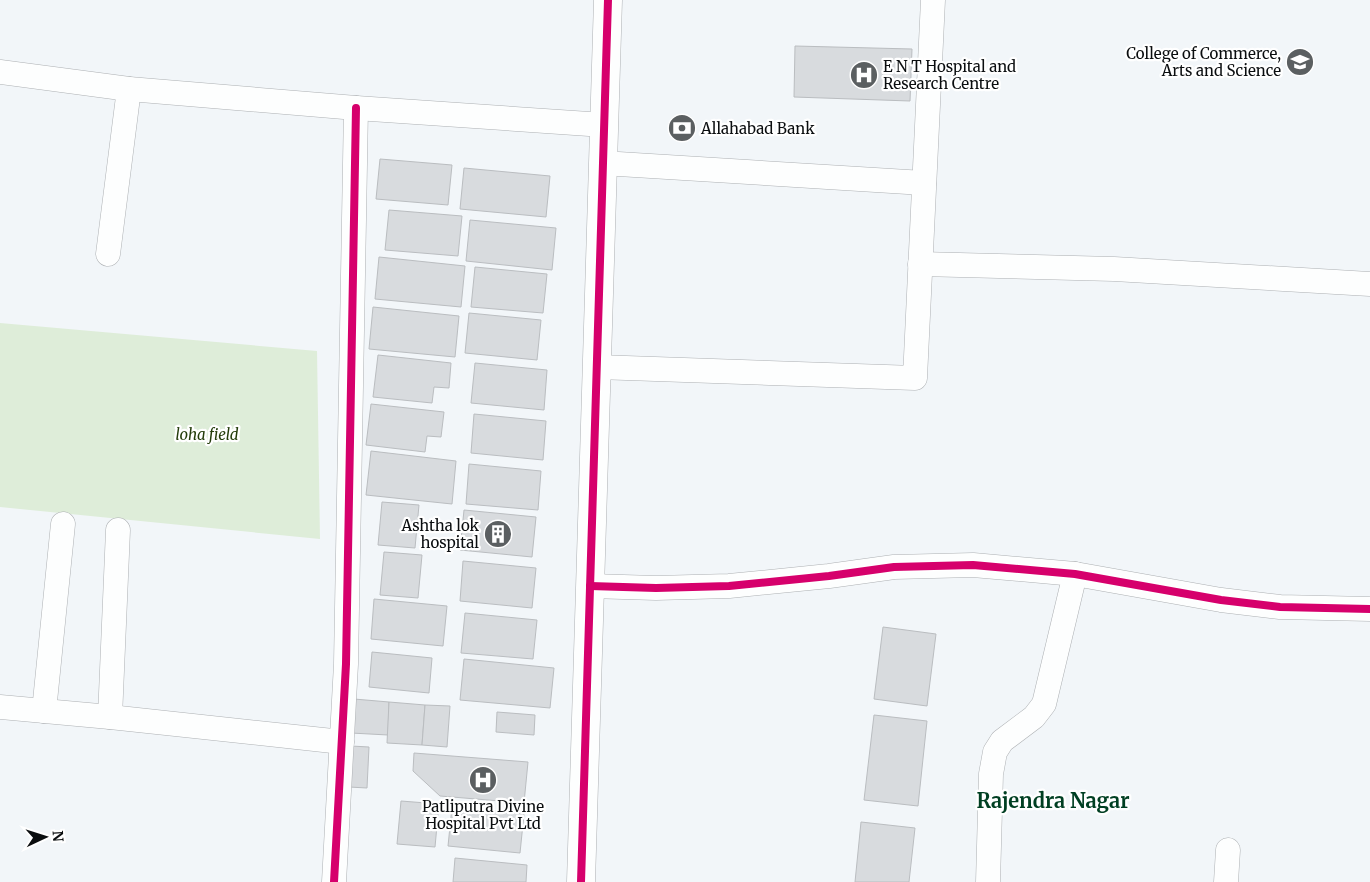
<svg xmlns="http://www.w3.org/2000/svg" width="1370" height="882" font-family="Merriweather,serif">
<rect width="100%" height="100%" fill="#f2f6f9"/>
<path fill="#deedd9" d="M0 323 317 351 320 539 0 507Z"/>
<g fill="#d8dbde" stroke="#babdc0">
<path d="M795 46 912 49 910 101 794 97Z"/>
<path d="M380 159 452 165 448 205 376 199Z"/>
<path d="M464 168 550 176 546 217 460 209Z"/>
<path d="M389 210 462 216 458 256 385 250Z"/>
<path d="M470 220 556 228 552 270 466 261Z"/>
<path d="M379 257 465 266 461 307 375 299Z"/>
<path d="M475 267 547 274 543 313 471 307Z"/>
<path d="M373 307 459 316 455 357 369 349Z"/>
<path d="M469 313 541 320 537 360 465 353Z"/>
<path d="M378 355 451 363 449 388 434 387 432 403 373 397Z"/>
<path d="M475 363 547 370 544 410 471 403Z"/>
<path d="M371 404 444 412 441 437 427 436 425 452 366 445Z"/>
<path d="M474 414 546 421 543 460 471 453Z"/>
<path d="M371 451 456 461 452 504 366 495Z"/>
<path d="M469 464 541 471 538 510 466 504Z"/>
<path d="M382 502 419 505 415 548 378 545Z"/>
<path d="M464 510 536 517 532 557 460 550Z"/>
<path d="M384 552 422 555 418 598 380 595Z"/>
<path d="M463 561 536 568 532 608 460 601Z"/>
<path d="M374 599 447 606 443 646 371 639Z"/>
<path d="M465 613 537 620 533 659 461 653Z"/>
<path d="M883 627 936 634 927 706 874 699Z"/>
<path d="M372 652 432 658 429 693 369 687Z"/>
<path d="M464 659 554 668 550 708 460 700Z"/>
<path d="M354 699 389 702 388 735 351 733Z"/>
<path d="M389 702 425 705 422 745 387 743Z"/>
<path d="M425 705 450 706 447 747 422 745Z"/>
<path d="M497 712 535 715 534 735 496 732Z"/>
<path d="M874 715 927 721 918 806 864 800Z"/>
<path d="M351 746 369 747 367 788 349 787Z"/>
<path d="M414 753 528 762 524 803 440 796 413 771Z"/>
<path d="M401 801 439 804 435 847 397 844Z"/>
<path d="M452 807 524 814 520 853 448 846Z"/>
<path d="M861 822 915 828 909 882H855Z"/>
<path d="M455 858 527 865 526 882H453Z"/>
</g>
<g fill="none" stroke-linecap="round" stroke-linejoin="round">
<defs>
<g id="street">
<path d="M0 72 129 89 356 108 604 125"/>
<path d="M602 163 924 183"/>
<path d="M108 254 129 89"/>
<path d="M920 264 1114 269 1370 284"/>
<path d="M597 367 915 378 933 0"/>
<path d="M590 586 656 588 729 586 829 576 894 567 973 565 1075 574 1221 600 1280 607 1370 609"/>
<path d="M0 707 110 717 342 742"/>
<path d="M44 711 63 524"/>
<path d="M110 717 118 530"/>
<path d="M334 882 346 664 356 108"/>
<path d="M988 882 991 774 995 752 1002 741 1034 717 1044 704 1075 574"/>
<path d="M1226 882 1228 850"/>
</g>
<path id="secondary" d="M581 882 608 0"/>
</defs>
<use href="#street" stroke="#adb0b3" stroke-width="25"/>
<use href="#secondary" stroke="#adb0b3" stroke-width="29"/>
<use href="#street" stroke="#fdfefe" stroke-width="24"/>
<use href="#secondary" stroke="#fdfefe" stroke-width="28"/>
<defs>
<g id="cycleway">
<path d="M590 586 656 588 729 586 829 576 894 567 973 565 1075 574 1221 600 1280 607 1370 609"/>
<path d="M334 882 346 664 356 108"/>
<path d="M581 882 608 0"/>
</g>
</defs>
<use href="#cycleway" stroke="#fff" stroke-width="11"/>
<use href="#cycleway" stroke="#d6006c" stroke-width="8"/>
</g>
<defs>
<symbol id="university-disc" viewBox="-11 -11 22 22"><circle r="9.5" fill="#5b5f61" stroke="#fff"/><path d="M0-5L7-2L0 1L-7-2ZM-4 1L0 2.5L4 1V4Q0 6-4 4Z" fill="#fff"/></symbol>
<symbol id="hospital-disc" viewBox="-11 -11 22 22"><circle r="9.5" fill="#5b5f61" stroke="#fff"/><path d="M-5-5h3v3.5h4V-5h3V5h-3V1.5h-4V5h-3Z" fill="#fff"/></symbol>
<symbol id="bank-disc" viewBox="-11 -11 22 22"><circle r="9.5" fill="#5b5f61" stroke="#fff"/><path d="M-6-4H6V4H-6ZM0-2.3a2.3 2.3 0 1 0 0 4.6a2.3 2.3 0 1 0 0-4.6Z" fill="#fff"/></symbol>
<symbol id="building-disc" viewBox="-11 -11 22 22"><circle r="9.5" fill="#5b5f61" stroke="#fff"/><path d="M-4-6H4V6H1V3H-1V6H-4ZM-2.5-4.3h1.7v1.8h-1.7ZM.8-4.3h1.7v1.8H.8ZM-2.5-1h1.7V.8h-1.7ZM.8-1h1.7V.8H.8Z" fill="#fff"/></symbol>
</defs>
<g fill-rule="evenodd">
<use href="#university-disc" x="1284" y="46" width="32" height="32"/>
<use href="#hospital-disc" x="848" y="59" width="32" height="32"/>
<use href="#bank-disc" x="666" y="112" width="32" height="32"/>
<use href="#building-disc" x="482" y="518" width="32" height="32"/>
<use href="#hospital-disc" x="467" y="764" width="32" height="32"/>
</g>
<g text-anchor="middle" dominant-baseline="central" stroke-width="4.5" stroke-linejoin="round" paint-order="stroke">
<g font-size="15" fill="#0a0d0f" stroke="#fff" text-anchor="end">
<text x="1281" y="53">College of Commerce,<tspan x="1281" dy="17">Arts and Science</tspan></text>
<text x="883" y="66" text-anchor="start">E N T Hospital and<tspan x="883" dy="17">Research Centre</tspan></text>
<text x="701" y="128" text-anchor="start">Allahabad Bank</text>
<text x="479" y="525">Ashtha lok<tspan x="479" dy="17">hospital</tspan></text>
<text x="483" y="806" text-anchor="middle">Patliputra Divine<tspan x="483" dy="17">Hospital Pvt Ltd</tspan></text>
</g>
<g font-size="15" font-style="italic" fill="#233c0a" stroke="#fff">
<text x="207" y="434">loha field</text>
</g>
<g font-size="20" font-weight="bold" fill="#003f22" stroke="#fff">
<text x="1053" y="800">Rajendra Nagar</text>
</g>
</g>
<g transform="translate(45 837) rotate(86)" stroke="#ffffff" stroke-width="4" paint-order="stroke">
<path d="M0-4L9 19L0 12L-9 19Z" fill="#0a0d0f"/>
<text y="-8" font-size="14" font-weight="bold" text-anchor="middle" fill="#0a0d0f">N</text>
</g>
</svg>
